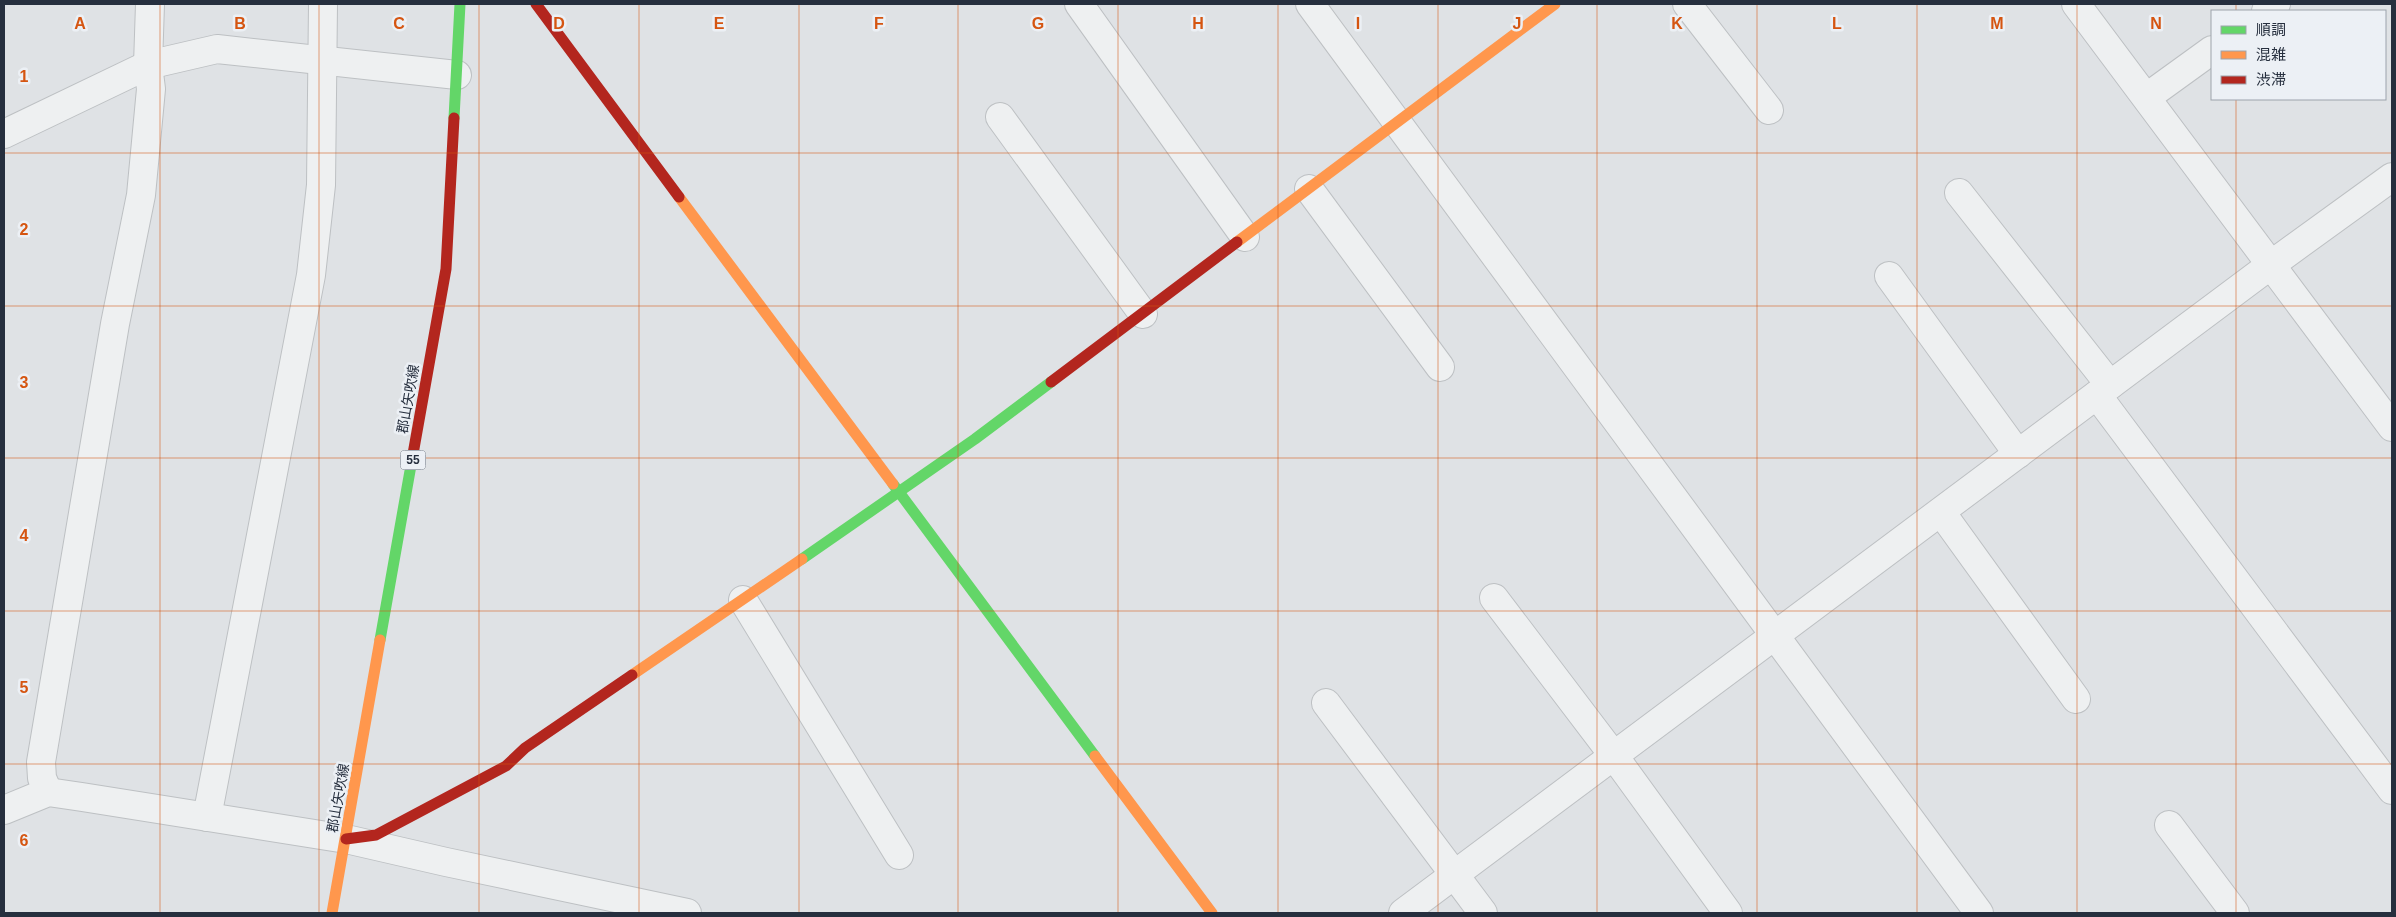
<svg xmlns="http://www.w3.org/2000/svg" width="2396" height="917" font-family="Helvetica,'Noto Sans JP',sans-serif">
<rect width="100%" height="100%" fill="#dfe2e5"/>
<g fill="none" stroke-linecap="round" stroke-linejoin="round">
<defs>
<g id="street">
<path d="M1079 4 1245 237"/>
<path d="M1310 4 1979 913"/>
<path d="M1687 4 1769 110"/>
<path d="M2076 4 2392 427"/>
<path d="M2266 11 2276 4"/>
<path d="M2147 97 2212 50"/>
<path d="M1000 117 1143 314"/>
<path d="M4 134 148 65 217 49 457 75"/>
<path d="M1309 189 1440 367"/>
<path d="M1959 193 2110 385"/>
<path d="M1889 276 2018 454"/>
<path d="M2097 395 2392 790"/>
<path d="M1941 512 2076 699"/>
<path d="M1494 598 1614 756 1728 913"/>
<path d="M743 600 899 855"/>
<path d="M1326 703 1483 913"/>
<path d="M48 792 42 778 41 762 115 324 141 195 151 89 148 65 150 4"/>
<path d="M4 810 48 792 82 797 346 839 446 862 687 913"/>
<path d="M207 817 311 275 321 185 323 4"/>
<path d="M2169 825 2235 913"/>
<path d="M1403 913 2272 264 2392 177"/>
</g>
</defs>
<use href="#street" stroke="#bdc0c3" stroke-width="30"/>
<use href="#street" stroke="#eef0f1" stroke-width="28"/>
<g stroke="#63d668" stroke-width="11">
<path d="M454 118 460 4"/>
<path d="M893 484 1095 756"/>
<path d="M802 559 975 439 1051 382"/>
<path d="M380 640 413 454"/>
</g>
<g stroke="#ff974d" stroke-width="11">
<path d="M679 197 893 484"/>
<path d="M1237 242 1555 4"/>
<path d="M632 675 802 559"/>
<path d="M1095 756 1212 913"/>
<path d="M332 913 380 640"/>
</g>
<g stroke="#b3261e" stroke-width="11">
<path d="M536 4 679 197"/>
<path d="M1051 382 1237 242"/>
<path d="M413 454 446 269 454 118"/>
<path d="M346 839 376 835 506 766 525 748 632 675"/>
</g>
</g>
<path fill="none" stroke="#d55511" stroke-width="1" stroke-opacity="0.55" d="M160 4V913M319 4V913M479 4V913M639 4V913M799 4V913M958 4V913M1118 4V913M1278 4V913M1438 4V913M1597 4V913M1757 4V913M1917 4V913M2077 4V913M2236 4V11M2236 99V913M4 153H2392M4 306H2392M4 458H2392M4 611H2392M4 764H2392"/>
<g text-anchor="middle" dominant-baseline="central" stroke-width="5" stroke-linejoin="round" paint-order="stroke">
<rect fill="#ecf0f5" stroke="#616975" stroke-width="1" x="400.5" y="450.5" width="25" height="19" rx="4"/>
<g font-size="12" font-weight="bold" fill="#262f3e">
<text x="413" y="460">55</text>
</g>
<g font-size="14" fill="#262f3e" stroke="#ecf0f5">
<text transform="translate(408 399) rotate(-80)">郡山矢吹線</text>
<text transform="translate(338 798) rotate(-80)">郡山矢吹線</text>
</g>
</g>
<g font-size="16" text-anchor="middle" font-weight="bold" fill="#d55511" stroke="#ecf0f5" stroke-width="5" stroke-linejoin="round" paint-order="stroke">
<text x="80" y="29">A</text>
<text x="240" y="29">B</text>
<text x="399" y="29">C</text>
<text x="559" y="29">D</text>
<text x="719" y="29">E</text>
<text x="879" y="29">F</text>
<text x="1038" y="29">G</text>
<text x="1198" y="29">H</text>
<text x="1358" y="29">I</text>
<text x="1517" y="29">J</text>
<text x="1677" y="29">K</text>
<text x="1837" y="29">L</text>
<text x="1997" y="29">M</text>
<text x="2156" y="29">N</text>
<text x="24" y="82">1</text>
<text x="24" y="235">2</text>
<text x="24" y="388">3</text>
<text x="24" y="541">4</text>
<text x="24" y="693">5</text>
<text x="24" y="846">6</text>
</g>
<rect width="2396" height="917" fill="none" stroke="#262f3e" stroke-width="10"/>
<rect x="2211" y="10" width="175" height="90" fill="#ecf0f5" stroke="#9da3ac"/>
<rect x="2221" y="26" width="25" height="8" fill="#63d668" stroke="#9da3ac"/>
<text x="2256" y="35" font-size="15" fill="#262f3e">順調</text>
<rect x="2221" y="51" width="25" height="8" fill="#ff974d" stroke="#9da3ac"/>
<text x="2256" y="60" font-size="15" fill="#262f3e">混雑</text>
<rect x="2221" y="76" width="25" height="8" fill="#b3261e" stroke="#9da3ac"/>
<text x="2256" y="85" font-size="15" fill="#262f3e">渋滞</text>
</svg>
